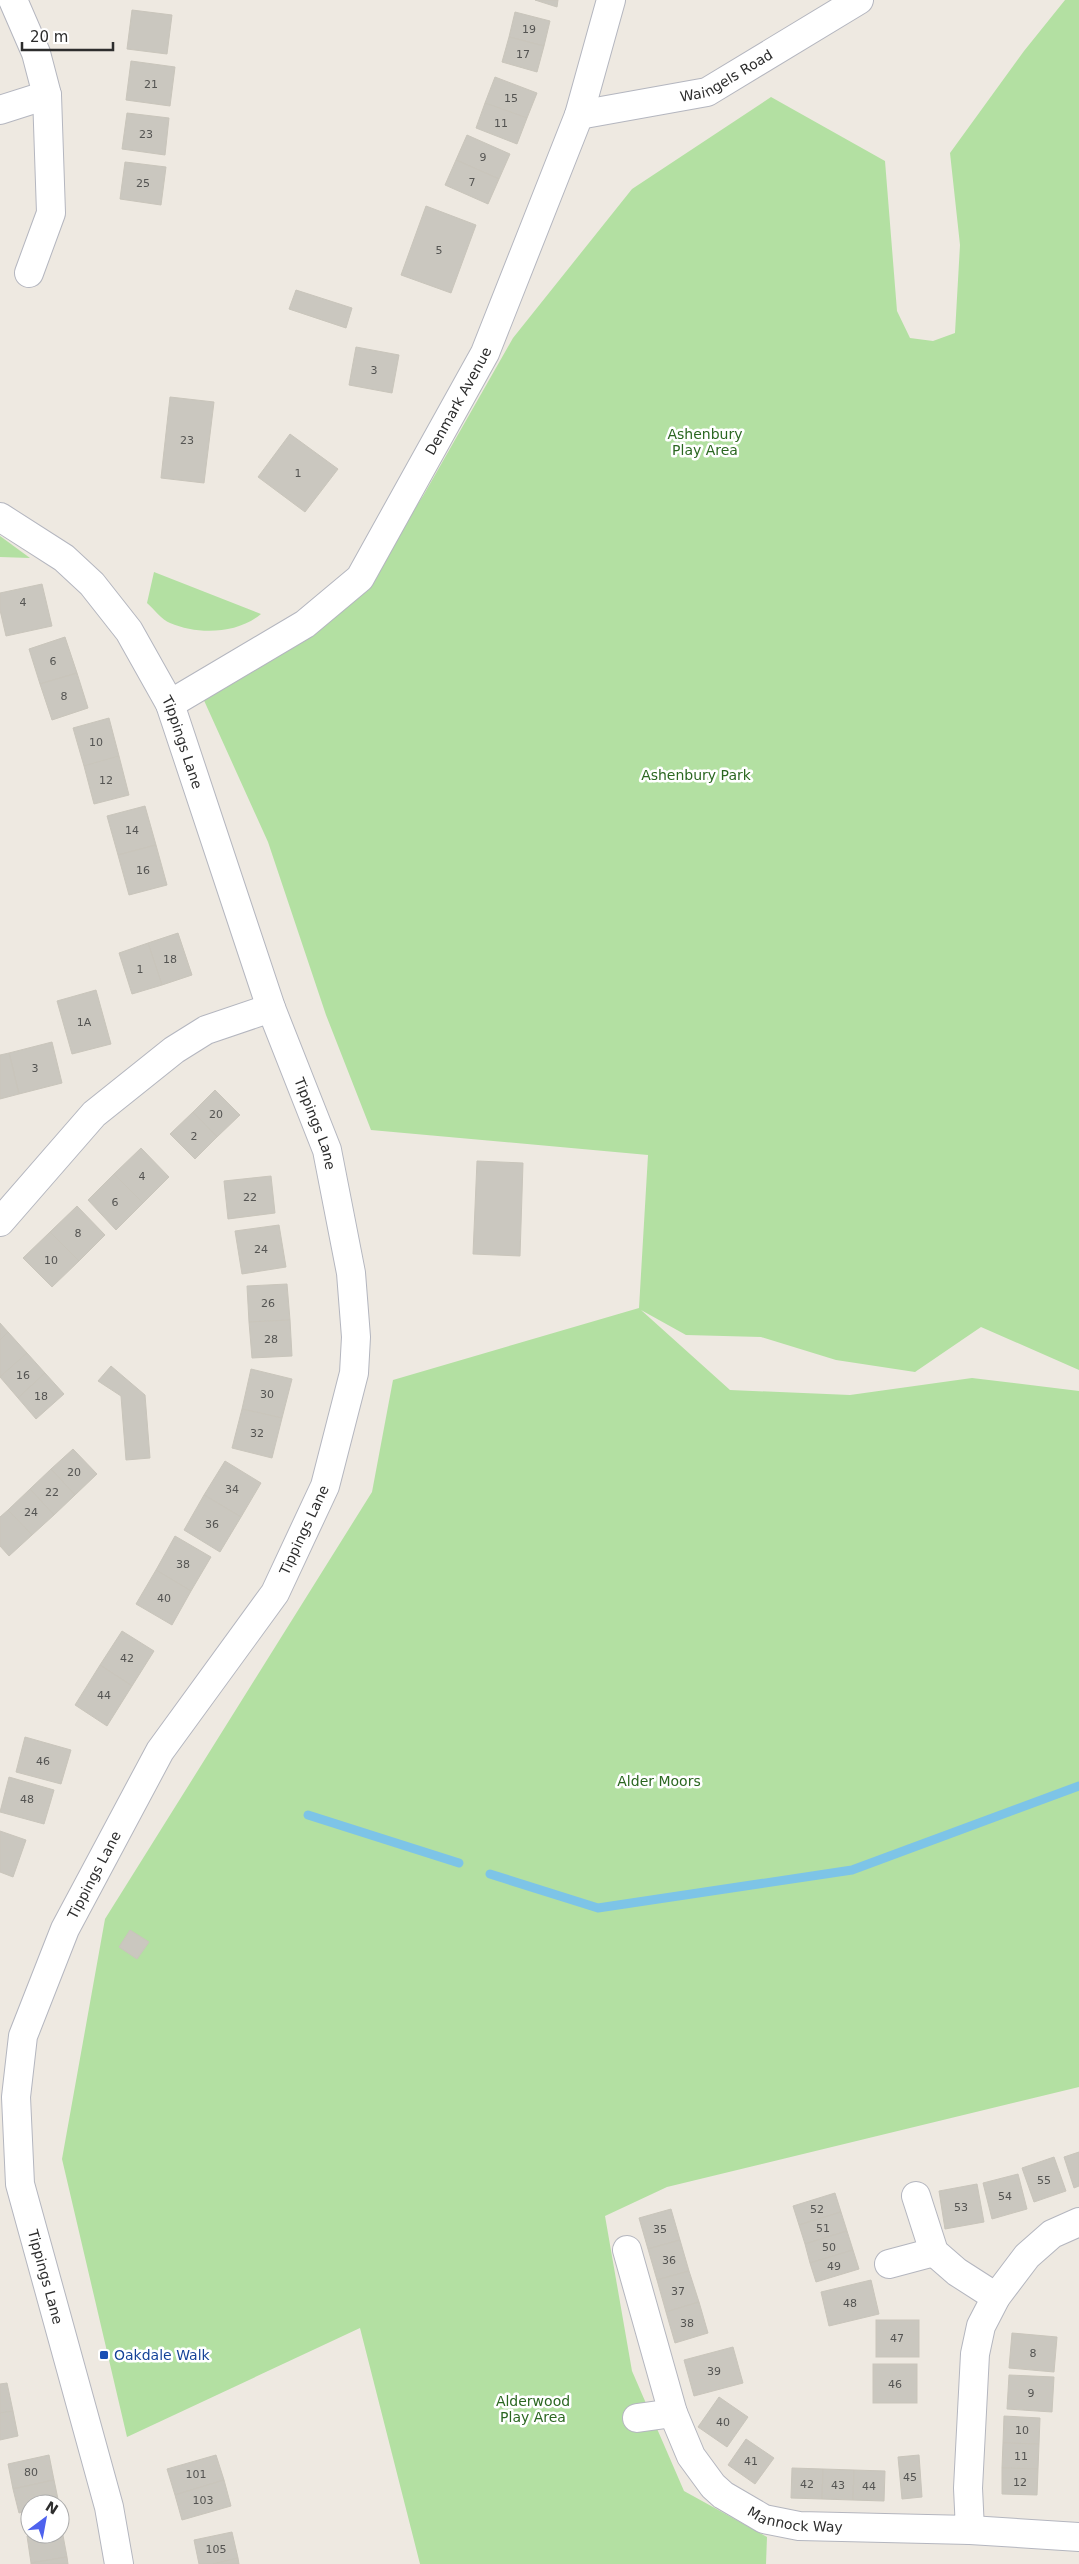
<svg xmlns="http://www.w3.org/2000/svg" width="1079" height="2564" font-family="'DejaVu Sans',sans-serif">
<rect width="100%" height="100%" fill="#eee9e1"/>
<g fill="#b3e0a2">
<path d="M1065 0H1079V1370L981 1327 915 1372 836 1360 761 1337 686 1335 641 1310 730 1390 850 1395 972 1378 1079 1391V2087L667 2187 605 2216 632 2371 684 2491 767 2537 766 2564H420L360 2328 127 2437 62 2159 105 1919 372 1492 393 1380 639 1308 648 1155 371 1130 326 1015 268 842 202 696 361 588 423 496 513 338 632 189 771 97 885 161 897 311 910 338 933 341 955 333 960 245 950 153 1024 51Z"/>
<path d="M0 536 30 558 0 557Z"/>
<path d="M154 572 261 614C237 634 198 635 170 623 162 620 154 609 147 603Z"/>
</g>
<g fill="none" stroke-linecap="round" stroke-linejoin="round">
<g stroke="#7dc4e7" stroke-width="9">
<path d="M308 1815 459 1863"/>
<path d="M490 1874 598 1908 852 1870 1079 1786"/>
</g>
</g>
<g fill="#cac7bf" stroke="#c9c5bb">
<path d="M535 0H558L557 7Z"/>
<path d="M132 10 172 15 167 54 127 49Z"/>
<path d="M515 12 550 21 544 46 509 37Z"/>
<path d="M509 37 544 46 537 72 502 62Z"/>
<path d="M131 61 175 67 170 106 126 100Z"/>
<path d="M495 77 537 93 527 118 485 103Z"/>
<path d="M485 103 527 118 517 144 476 128Z"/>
<path d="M127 113 169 118 165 155 122 149Z"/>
<path d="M467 135 510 154 499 179 456 160Z"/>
<path d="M456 160 499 179 488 204 445 185Z"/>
<path d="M125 162 166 167 161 205 120 199Z"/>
<path d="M426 206 476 225 451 293 401 275Z"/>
<path d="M296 290 352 308 346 328 289 309Z"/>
<path d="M356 347 399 355 392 393 349 385Z"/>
<path d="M170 397 214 402 204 483 161 478Z"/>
<path d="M290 434 338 469 305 512 258 477Z"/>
<path d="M42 584 52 626 6 636 0 610V593Z"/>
<path d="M65 637 77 673 40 684 29 649Z"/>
<path d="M77 673 88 708 52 720 40 684Z"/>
<path d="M109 718 119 756 84 766 73 728Z"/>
<path d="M119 756 129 795 94 804 84 766Z"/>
<path d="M145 806 156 845 118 855 107 816Z"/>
<path d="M156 845 167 885 129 895 118 855Z"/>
<path d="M178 933 192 975 162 985 148 943Z"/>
<path d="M148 943 162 985 132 994 119 953Z"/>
<path d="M96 990 111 1044 72 1054 57 1001Z"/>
<path d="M52 1042 62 1083 19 1094 9 1053Z"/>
<path d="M9 1053 19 1094 0 1099V1055Z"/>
<path d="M215 1090 240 1115 217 1137 193 1112Z"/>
<path d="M193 1112 217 1137 195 1159 170 1134Z"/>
<path d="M141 1148 169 1177 143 1203 114 1174Z"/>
<path d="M477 1161 523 1163 520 1256 473 1254Z"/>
<path d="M114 1174 143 1203 116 1230 88 1200Z"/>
<path d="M271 1176 275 1213 228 1219 224 1181Z"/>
<path d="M77 1206 105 1235 79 1261 50 1232Z"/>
<path d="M279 1225 286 1267 242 1274 235 1231Z"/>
<path d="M50 1232 79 1261 52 1287 23 1258Z"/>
<path d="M287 1284 290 1320 249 1322 247 1286Z"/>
<path d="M290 1320 292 1356 252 1358 249 1322Z"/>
<path d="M0 1323 8 1332 0 1340Z"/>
<path d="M8 1332 27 1353 0 1377V1340Z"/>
<path d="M27 1353 45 1373 18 1398 0 1377Z"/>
<path d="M111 1366 145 1395 150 1458 126 1460 121 1396 98 1381Z"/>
<path d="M251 1369 292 1379 282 1418 242 1409Z"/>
<path d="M45 1373 64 1394 36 1419 18 1398Z"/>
<path d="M242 1409 282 1418 272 1458 232 1448Z"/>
<path d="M73 1449 97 1474 75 1495 51 1469Z"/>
<path d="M225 1461 261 1483 241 1517 204 1495Z"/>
<path d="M51 1469 75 1495 54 1515 30 1489Z"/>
<path d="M30 1489 54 1515 32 1535 8 1510Z"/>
<path d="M204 1495 241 1517 220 1552 184 1530Z"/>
<path d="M8 1510 32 1535 9 1556 0 1546V1517Z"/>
<path d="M175 1536 211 1557 191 1591 156 1570Z"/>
<path d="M156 1570 191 1591 172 1625 136 1604Z"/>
<path d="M122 1631 154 1651 132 1686 100 1665Z"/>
<path d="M100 1665 132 1686 107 1726 75 1705Z"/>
<path d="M25 1737 71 1750 61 1784 16 1772Z"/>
<path d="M9 1777 54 1790 44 1824 0 1812Z"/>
<path d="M0 1831 26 1840 13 1877 0 1872Z"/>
<path d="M130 1930 149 1942 137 1959 119 1947Z"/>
<path d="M1079 2152V2186L1074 2188 1064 2157Z"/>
<path d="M1054 2157 1066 2191 1034 2202 1022 2168Z"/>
<path d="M1018 2174 1027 2209 992 2219 983 2183Z"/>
<path d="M977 2184 984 2222 945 2229 939 2191Z"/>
<path d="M835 2193 841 2212 799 2225 793 2206Z"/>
<path d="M671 2209 680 2240 648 2249 639 2218Z"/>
<path d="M841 2212 847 2231 805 2244 799 2225Z"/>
<path d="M847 2231 853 2250 810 2263 805 2244Z"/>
<path d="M680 2240 689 2271 657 2280 648 2249Z"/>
<path d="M853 2250 859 2269 816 2282 810 2263Z"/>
<path d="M689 2271 699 2302 666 2312 657 2280Z"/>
<path d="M871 2280 879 2314 829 2326 821 2292Z"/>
<path d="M699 2302 708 2333 675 2343 666 2312Z"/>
<rect x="876" y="2320" width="43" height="37"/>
<path d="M1012 2333 1057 2337 1054 2372 1009 2368Z"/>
<path d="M733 2347 743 2383 694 2396 684 2360Z"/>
<rect x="873" y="2364" width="44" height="39"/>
<path d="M1009 2375 1054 2377 1052 2412 1007 2409Z"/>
<path d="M7 2383 13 2411 0 2413V2384Z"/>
<path d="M719 2397 748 2417 727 2447 698 2427Z"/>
<path d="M13 2411 18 2436 0 2440V2413Z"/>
<path d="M1004 2416 1040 2418 1039 2444 1003 2443Z"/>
<path d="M746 2439 774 2458 755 2484 728 2465Z"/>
<path d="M1003 2443 1039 2444 1038 2469 1002 2468Z"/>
<path d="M49 2455 54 2480 13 2489 8 2464Z"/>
<path d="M216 2455 224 2480 175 2495 167 2469Z"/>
<path d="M919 2455 922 2497 902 2499 898 2457Z"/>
<path d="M792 2468 823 2469 822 2499 791 2498Z"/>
<path d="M1002 2468 1038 2469 1037 2495 1002 2494Z"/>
<path d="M823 2469 854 2470 853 2500 822 2499Z"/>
<path d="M854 2470 885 2471 884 2501 853 2500Z"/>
<path d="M54 2480 59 2504H30V2510L19 2513 13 2489Z"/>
<path d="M224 2480 231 2506 182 2520 175 2495Z"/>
<path d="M60 2530H62L67 2557 31 2563 27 2536 60 2534Z"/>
<path d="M232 2532 238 2558 213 2564H199L194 2540Z"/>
<path d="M67 2557 68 2564H31V2563Z"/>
<path d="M238 2558 239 2564H213Z"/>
</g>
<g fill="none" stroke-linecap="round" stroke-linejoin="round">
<defs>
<g id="minor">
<path d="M13 0 36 53 47 95 51 213 29 273"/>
<path d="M0 110 47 95"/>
<path id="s1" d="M579 115 707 92 859 0"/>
<path id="s2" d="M0 517 64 558 92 584 129 631 170 704 271 1008 327 1150 351 1273 356 1337 354 1373 325 1486 275 1593 160 1751 65 1929 23 2036 16 2097 20 2184 109 2507 119 2564"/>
<path id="s3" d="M170 704 305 624 360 578 485 353 579 115 611 0"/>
<path d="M0 1222 94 1114 174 1050 206 1030 271 1008"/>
<path d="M916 2196 934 2252 957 2272 996 2297"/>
<path id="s4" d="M627 2250 673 2413 691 2456 713 2486 723 2495 764 2519 799 2526 970 2530 968 2488 975 2354 981 2326 996 2297 1027 2256 1052 2234 1079 2222"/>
<path d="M889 2264 934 2252"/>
<path d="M637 2418 673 2413"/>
<path d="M970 2530 1079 2537"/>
</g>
</defs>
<use href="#minor" stroke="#b4b6bf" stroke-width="30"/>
<use href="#minor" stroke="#fff" stroke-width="28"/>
</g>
<rect fill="#1a4fb4" stroke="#fff" stroke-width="2" x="99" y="2350" width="10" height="10" rx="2.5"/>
<g text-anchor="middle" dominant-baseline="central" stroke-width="5" stroke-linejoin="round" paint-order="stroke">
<g font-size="11" fill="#545452">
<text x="529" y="29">19</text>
<text x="523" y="54">17</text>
<text x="151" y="84">21</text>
<text x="511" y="98">15</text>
<text x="501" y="123">11</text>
<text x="146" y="134">23</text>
<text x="483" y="157">9</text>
<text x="472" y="182">7</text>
<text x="143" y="183">25</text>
<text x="439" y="250">5</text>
<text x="374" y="370">3</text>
<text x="187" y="440">23</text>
<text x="298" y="473">1</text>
<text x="23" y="602">4</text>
<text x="53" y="661">6</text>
<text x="64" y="696">8</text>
<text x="96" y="742">10</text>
<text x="106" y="780">12</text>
<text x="132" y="830">14</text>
<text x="143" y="870">16</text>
<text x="170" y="959">18</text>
<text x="140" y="969">1</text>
<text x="84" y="1022">1A</text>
<text x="35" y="1068">3</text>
<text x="216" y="1114">20</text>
<text x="194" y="1136">2</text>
<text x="142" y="1176">4</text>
<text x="250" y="1197">22</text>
<text x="115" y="1202">6</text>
<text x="78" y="1233">8</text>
<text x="261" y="1249">24</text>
<text x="51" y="1260">10</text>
<text x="268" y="1303">26</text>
<text x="271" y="1339">28</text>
<text x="23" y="1375">16</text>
<text x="267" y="1394">30</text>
<text x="41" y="1396">18</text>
<text x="257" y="1433">32</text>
<text x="74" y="1472">20</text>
<text x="232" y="1489">34</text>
<text x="52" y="1492">22</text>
<text x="31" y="1512">24</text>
<text x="212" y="1524">36</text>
<text x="183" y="1564">38</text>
<text x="164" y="1598">40</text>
<text x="127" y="1658">42</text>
<text x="104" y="1695">44</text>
<text x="43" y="1761">46</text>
<text x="27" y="1799">48</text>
<text x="1044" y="2180">55</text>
<text x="1005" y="2196">54</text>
<text x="961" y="2207">53</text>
<text x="817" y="2209">52</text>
<text x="823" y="2228">51</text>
<text x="660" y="2229">35</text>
<text x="829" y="2247">50</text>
<text x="669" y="2260">36</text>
<text x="834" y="2266">49</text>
<text x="678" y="2291">37</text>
<text x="850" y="2303">48</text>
<text x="687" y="2323">38</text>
<text x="897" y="2338">47</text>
<text x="1033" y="2353">8</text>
<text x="714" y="2371">39</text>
<text x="895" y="2384">46</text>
<text x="1031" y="2393">9</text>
<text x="723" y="2422">40</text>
<text x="1022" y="2430">10</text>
<text x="1021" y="2456">11</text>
<text x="751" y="2461">41</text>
<text x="31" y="2472">80</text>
<text x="196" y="2474">101</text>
<text x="910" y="2477">45</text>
<text x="1020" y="2482">12</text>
<text x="807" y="2484">42</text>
<text x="838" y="2485">43</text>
<text x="869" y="2486">44</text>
<text x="203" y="2500">103</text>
<text x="216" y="2549">105</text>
</g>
<g font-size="14" fill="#2d2d2d" stroke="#fff">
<text stroke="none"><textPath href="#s1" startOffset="154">Waingels Road</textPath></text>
<text stroke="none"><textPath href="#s3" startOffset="431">Denmark Avenue</textPath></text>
<text stroke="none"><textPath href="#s2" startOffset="298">Tippings Lane</textPath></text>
<text stroke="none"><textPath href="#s2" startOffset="702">Tippings Lane</textPath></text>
<text transform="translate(304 1530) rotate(-65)">Tippings Lane</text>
<text transform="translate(94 1875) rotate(-62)">Tippings Lane</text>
<text stroke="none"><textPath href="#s2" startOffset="1948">Tippings Lane</textPath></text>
<text stroke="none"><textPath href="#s4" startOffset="345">Mannock Way</textPath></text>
</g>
<g font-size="14" fill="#2b6721" stroke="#fff">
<text x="705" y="434">Ashenbury<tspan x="705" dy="16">Play Area</tspan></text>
<text x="696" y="775">Ashenbury Park</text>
<text x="659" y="1781">Alder Moors</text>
<text x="533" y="2401">Alderwood<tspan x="533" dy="16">Play Area</tspan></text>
</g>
<g font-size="14" fill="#164399" stroke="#fff" text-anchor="start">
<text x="114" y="2355">Oakdale Walk</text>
</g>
</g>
<g transform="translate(45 2519) rotate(32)"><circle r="24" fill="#ffffff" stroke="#ababab"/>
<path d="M0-4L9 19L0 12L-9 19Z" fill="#4e62ee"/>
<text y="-8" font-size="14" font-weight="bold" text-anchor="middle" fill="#2d2d2d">N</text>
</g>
<path d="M22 42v8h91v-8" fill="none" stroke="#2d2d2d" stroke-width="2.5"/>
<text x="30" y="42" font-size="15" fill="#2d2d2d" stroke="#ffffff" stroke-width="4" paint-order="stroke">20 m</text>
</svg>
